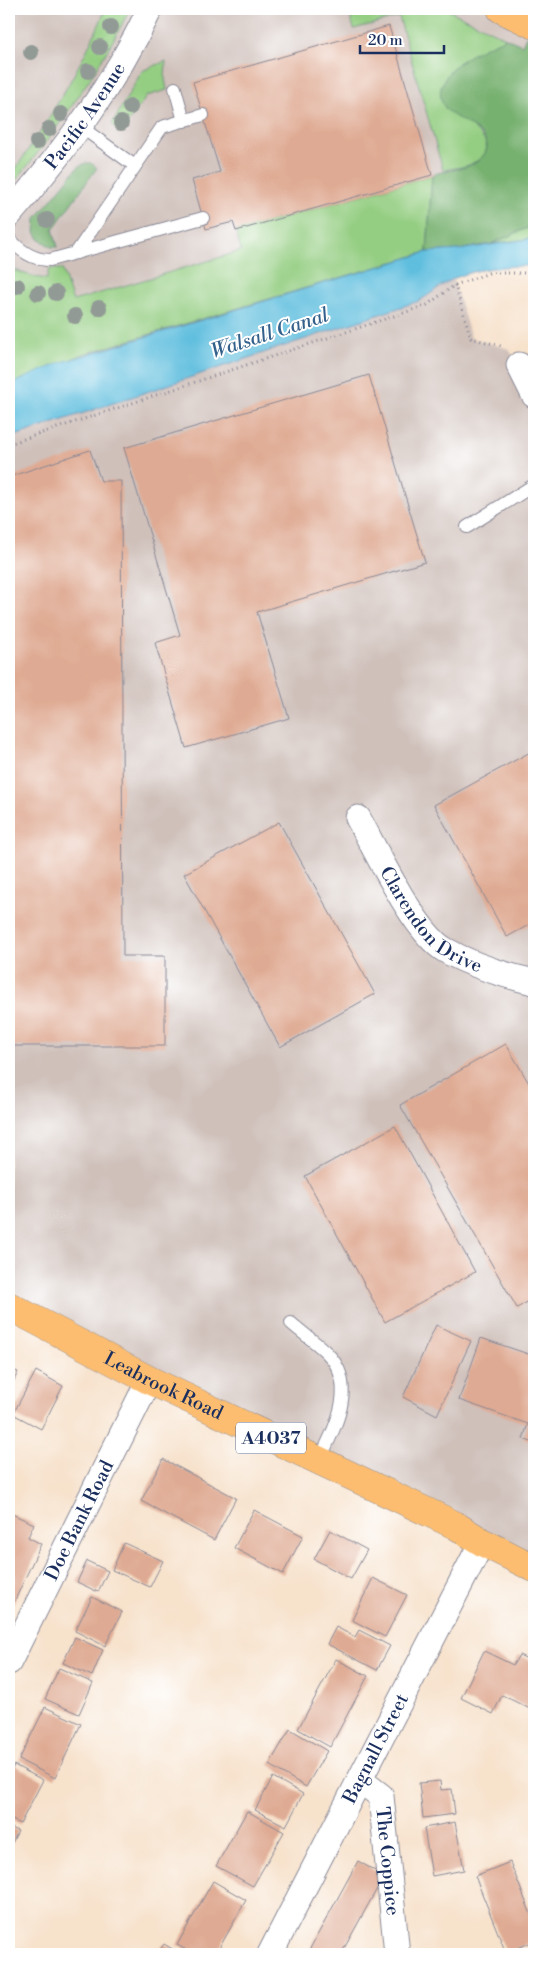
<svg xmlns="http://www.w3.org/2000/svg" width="543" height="1963" font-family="'Libre Bodoni',serif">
<rect width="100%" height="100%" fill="#fff"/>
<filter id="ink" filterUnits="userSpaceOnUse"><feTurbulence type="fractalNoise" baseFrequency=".02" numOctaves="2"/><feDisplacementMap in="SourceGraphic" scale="10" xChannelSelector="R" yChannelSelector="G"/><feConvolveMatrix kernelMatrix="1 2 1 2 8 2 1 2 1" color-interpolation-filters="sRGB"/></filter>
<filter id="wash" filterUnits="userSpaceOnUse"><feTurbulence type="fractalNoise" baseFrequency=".0096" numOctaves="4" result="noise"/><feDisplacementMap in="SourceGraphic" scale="20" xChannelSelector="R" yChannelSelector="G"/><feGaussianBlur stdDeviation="1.12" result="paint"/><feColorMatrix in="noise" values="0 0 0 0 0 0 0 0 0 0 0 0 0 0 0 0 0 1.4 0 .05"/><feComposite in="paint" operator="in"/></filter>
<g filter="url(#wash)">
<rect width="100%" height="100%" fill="#f7e2cc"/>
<path fill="#cfc0ba" d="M9 9H534V254L451 273 471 338 509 349 534 395V1568L9 1306Z"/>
<g fill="#94ce82" stroke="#587e70">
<path d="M106 9H130C97 74 55 133 9 189V169L14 171C50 119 81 67 106 9Z"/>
<path d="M348 9H446L506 38 459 62 446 109C461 120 510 145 473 163 465 168 452 168 443 170L399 17 354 29Z"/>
<path d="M166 61 165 79 167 90 147 96 120 133 112 124 142 71Z"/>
<path d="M432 175 427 252 84 354 9 385V268L34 277 47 279 49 269H62L73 301 241 251 236 231Z"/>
<path d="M534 225V238L491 244Z"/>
</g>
<g fill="#77b170" stroke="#497067">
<path d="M526 36 534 40V225L491 244 458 250 427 252 432 175C446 169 472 170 482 157 502 134 455 121 446 109 433 92 445 74 459 63 473 52 490 45 506 38L522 45Z"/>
<path d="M86 163H91L97 168 53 229 58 247H51L39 239 35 232 36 218 78 167Z"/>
</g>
<path fill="#5fbede" stroke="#3d769e" d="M534 238V266C507 266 480 267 455 278 442 284 431 294 419 301L9 438V385L59 363 427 252 458 250Z"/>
<g id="blocks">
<g fill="#dfaa93">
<path d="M389 26 432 175 236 231 233 222 206 229 192 180 220 172 193 82Z"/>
<path d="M369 375 425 562 257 612 289 718 186 748 155 643 180 635 124 448Z"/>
<path d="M90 450 101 481H121L123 956H165V1046H12V1070H9V477Z"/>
<path d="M534 750V922L507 937 434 805Z"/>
<path d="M279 822 375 994 280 1047 184 874Z"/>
<path d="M506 1044 534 1092V1298L517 1308 400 1105Z"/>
<path d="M395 1126 475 1272 385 1322 305 1176Z"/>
<path d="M436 1325 471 1341 437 1415 403 1397Z"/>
<path d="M481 1338 534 1356V1443L523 1439 528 1424 459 1400Z"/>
<path d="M9 1368 18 1372 9 1391Z"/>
<path d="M36 1371 63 1386 41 1429 13 1414Z"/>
<path d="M163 1459 236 1498 214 1540 141 1501Z"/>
<path d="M254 1510 303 1536 283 1574 234 1548Z"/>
<path d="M10 1513 34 1524 28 1537 41 1544 9 1613Z"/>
<path d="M330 1530 367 1550 351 1579 314 1559Z"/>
<path d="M124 1543 163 1561 150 1587 112 1570Z"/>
<path d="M87 1561 108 1571 98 1592 77 1582Z"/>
<path d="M373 1578 407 1595 385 1637 352 1620Z"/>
<path d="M92 1597 122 1612 105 1646 75 1631Z"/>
<path d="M336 1627 355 1637 359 1630 390 1646 377 1670 327 1644Z"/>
<path d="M75 1637 103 1650 92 1676 63 1663Z"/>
<path d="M484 1651 513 1665 519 1655 534 1662V1711L502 1695 493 1714 461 1698Z"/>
<path d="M336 1659 368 1676 330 1747 298 1729Z"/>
<path d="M59 1668 93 1683 79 1714 45 1699Z"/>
<path d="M45 1707 81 1724 55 1778 19 1760Z"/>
<path d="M290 1729 327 1751 306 1787 269 1765Z"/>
<path d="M14 1765 43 1780 20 1824 9 1818V1776Z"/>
<path d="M273 1777 303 1794 286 1826 255 1810Z"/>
<path d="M440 1781 441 1790 452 1789 455 1814 423 1818 419 1783Z"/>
<path d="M247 1811 284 1832 253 1886 216 1866Z"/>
<path d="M455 1822 464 1870 432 1876 424 1828Z"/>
<path d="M9 1827 18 1831 9 1849Z"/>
<path d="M358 1861 384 1876 341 1954H307Z"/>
<path d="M510 1862 534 1922V1941L506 1953 475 1876Z"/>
<path d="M213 1881 246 1900 216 1954H194L177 1945Z"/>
<path d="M164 1944 181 1954H157Z"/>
</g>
</g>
</g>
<g filter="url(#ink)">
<use href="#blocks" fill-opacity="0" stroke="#898895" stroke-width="1"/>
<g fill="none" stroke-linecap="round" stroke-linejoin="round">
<defs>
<g id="service">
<path d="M175 88 184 121"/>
<path d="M81 127 135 166"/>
<path d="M9 238C20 251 33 260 50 260L203 218"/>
<path d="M76 253 162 127 203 115"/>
<path d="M467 527 534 485"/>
<path d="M291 1323C302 1333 316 1342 327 1353 359 1385 335 1427 319 1461"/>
</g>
<g id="minor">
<path id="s1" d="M9 215C64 151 114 85 150 9"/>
<path d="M519 365 534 395"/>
<path id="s2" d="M358 818C376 850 415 933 445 950 473 966 503 975 534 982"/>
<path id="s3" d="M9 1662 149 1380"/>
<path id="s4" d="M360 1780 381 1796 397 1954"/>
<path id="s5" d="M270 1954 482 1542"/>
</g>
<g id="primary">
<path id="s6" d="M9 1306 149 1380 455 1525 482 1542 534 1568"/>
</g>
<path id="trunk" d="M501 9 534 25"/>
</defs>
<use href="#service" stroke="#898895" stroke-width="14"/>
<use href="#minor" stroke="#898895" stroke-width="27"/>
<use href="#primary" stroke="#898895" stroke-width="29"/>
<use href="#trunk" stroke="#898895" stroke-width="29"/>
<g stroke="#898895" stroke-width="3" stroke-dasharray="1 4" stroke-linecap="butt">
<path d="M455 285 471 338 501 346"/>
<path d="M9 444 427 305 455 285 489 273H534"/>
</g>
<use href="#service" stroke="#fff" stroke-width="12"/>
<use href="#minor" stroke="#fff" stroke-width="25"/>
<use href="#primary" stroke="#fcbd6f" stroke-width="28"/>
<use href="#trunk" stroke="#fcbd6f" stroke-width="28"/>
</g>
<g fill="#929a96">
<circle cx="111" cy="27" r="8"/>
<circle cx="100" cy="47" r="8"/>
<circle cx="31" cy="52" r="8"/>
<circle cx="88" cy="71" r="8"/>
<circle cx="130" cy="107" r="8"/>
<circle cx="61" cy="114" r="8"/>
<circle cx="121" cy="123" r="8"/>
<circle cx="49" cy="129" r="8"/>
<circle cx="37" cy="142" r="8"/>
<circle cx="47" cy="220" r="8"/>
<circle cx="17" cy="286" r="8"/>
<circle cx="38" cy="293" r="8"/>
<circle cx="56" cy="293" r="8"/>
<circle cx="99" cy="308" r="8"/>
<circle cx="75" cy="316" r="8"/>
</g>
</g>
<g text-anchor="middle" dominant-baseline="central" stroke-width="4" stroke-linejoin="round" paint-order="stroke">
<rect fill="#fff" stroke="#5f6d8e" stroke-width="1" x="236" y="1422.5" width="70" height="31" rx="4"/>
<g font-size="18" font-weight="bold" fill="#1b2f5e">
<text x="271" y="1438">A4037</text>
</g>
<g font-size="19" fill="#1b2f5e" stroke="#fff">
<text stroke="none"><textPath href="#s1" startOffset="125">Pacific Avenue</textPath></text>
<text stroke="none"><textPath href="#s2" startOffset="128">Clarendon Drive</textPath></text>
<text stroke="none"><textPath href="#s6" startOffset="174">Leabrook Road</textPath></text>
<text stroke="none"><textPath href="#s3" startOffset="158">Doe Bank Road</textPath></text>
<text stroke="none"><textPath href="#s5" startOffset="231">Bagnall Street</textPath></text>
<text stroke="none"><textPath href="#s4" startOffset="92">The Coppice</textPath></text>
</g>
<g font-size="20" font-style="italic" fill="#33618b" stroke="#fff">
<text transform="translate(270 334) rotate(-18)">Walsall Canal</text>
</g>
</g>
<rect width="543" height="1963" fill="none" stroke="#fff" stroke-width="30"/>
<path d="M360 45v8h84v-8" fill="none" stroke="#1b2f5e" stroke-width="2.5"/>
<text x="368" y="45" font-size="15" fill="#1b2f5e" stroke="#ffffff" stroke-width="4" paint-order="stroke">20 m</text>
</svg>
